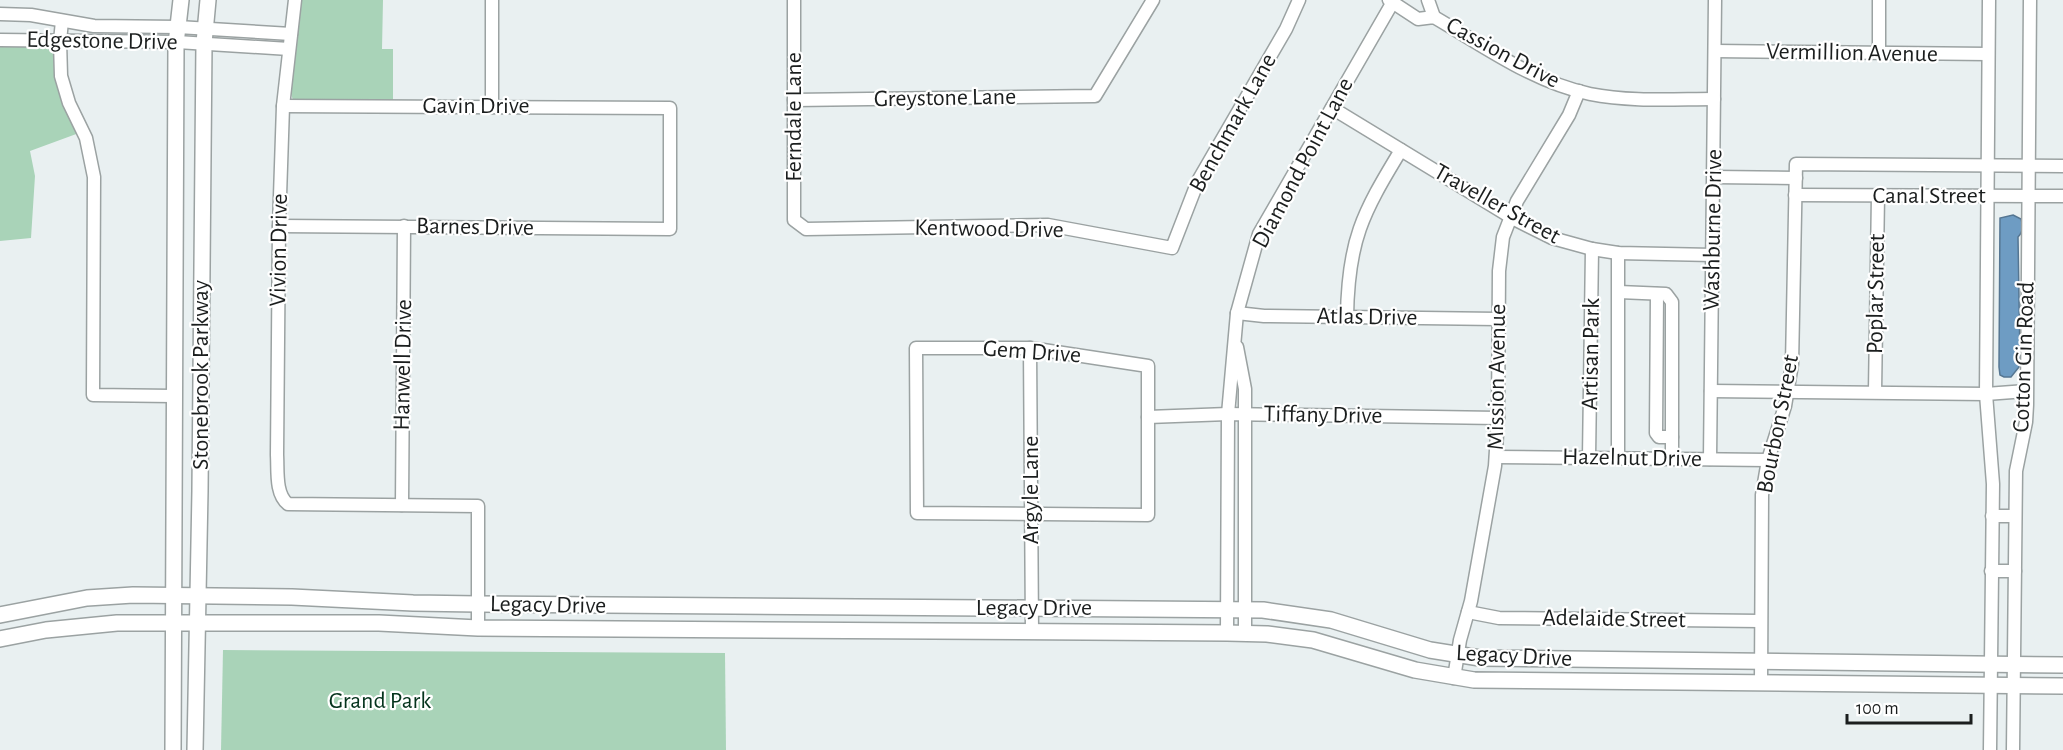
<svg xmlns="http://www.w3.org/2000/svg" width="2063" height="750" font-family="'Alegreya Sans',sans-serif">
<rect width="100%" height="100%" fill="#e9f0f1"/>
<g fill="#a9d3b8">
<path d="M301 0H383L382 49H393V100H293L291 94Z"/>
<path d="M0 44H50L55 50 79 133 30 151 35 176 31 238 0 241Z"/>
<path d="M223 650 725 653 726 750H221Z"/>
</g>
<path fill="#6e9cc3" stroke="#557692" stroke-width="1.5" d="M2013 215 2021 219C2023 225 2023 232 2018 237L2020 359 2019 367 2011 377H2004L2000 375 1999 367 2000 218Z"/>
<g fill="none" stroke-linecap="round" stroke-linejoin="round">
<defs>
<g id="minor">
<path d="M295 0 283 106 279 226 277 455C278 470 275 494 288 504L478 506V628"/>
<path d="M492 0V106"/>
<path d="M794 0V220L806 229 1048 225 1172 248 1198 181 1286 29 1299 0"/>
<path d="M1389 0 1418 19 1434 17C1484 46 1533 82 1590 94 1630 102 1674 99 1714 99"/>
<path d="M1428 0 1434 17"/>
<path d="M1989 0 1986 394 1993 484 1990 750"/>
<path d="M0 14 31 15 94 26 178 27 291 34"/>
<path d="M62 21 60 41 61 76 69 103 86 138 94 177 93 395 173 396"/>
<path d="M0 40 177 42 289 49"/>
<path d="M1715 51 1988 54"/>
<path d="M1879 53V0"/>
<path d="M794 100 1095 96 1153 0"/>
<path d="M1332 108 1516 220 1552 238 1592 249 1618 253 1713 255"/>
<path d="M1714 177 1796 178"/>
<path d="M1795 195 2063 196"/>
<path d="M279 226 670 229V108L283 106"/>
<path d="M1619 292 1666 294 1672 302V459"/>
<path d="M1657 294 1656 433 1659 437H1672"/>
<path d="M1237 313 1264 316 1498 319"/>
<path d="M1347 317C1348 241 1362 214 1401 150"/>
<path d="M1237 347 1245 389V634"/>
<path d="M916 348H1030L1148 366V515L917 513Z"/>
<path d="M1030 348 1032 631"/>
<path d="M1711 391 1986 394 2026 391"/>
<path d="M1875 392 1878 195"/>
<path d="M1148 417 1228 414 1498 418"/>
<path d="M1496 457 1768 460"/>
<path d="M1589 458 1592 249"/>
<path d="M1618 458V253"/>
<path d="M1710 459 1715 0"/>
<path d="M402 505 404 226"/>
<path d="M1992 516H2015"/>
<path d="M1991 571H2015"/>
<path d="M1468 612 1499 618 1760 621"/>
<path d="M1227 633 1228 414 1237 313 1259 234 1394 0"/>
<path d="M1454 678 1460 640 1471 601 1495 466 1498 418 1499 271 1503 237 1517 201 1569 115 1579 91"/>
<path d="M1761 683 1762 495 1768 460 1785 406 1792 364 1796 164 2063 166"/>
<path d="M2013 750 2016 471 2026 422 2027 405 2030 0"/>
</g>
<g id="major">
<path d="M0 615 87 598 133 595 292 597 413 603 478 604 1263 610 1331 620 1430 650 1480 658 2063 665"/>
<path d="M0 639 46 630 117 623H379L478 628 1227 633 1267 634 1313 640 1415 670 1474 680 2063 686"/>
<path d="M173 750 176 44 181 0"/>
<path d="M195 750 200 491 204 43 208 0"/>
</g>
</defs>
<use href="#minor" stroke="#9ba2a2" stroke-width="15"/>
<use href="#major" stroke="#9ba2a2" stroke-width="18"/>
<use href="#minor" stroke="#fff" stroke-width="12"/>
<use href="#major" stroke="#fff" stroke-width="15"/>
</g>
<g text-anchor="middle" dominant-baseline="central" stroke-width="4.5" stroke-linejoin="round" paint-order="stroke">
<g font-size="24" fill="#1b1e1e" stroke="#fff">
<text transform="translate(102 41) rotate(1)">Edgestone Drive</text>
<text transform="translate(1503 53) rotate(28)">Cassion Drive</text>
<text transform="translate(1852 53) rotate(1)">Vermillion Avenue</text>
<text transform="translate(945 98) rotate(-1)">Greystone Lane</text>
<text x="476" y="106">Gavin Drive</text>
<text transform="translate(794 117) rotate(-90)">Ferndale Lane</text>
<text transform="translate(1233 123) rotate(-61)">Benchmark Lane</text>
<text transform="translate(1303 163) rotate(-62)">Diamond Point Lane</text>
<text x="1929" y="196">Canal Street</text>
<text transform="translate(1497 204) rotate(29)">Traveller Street</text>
<text transform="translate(475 227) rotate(1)">Barnes Drive</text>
<text transform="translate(989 229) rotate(1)">Kentwood Drive</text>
<text transform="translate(1713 230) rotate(-89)">Washburne Drive</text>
<text transform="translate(279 250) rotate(-89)">Vivion Drive</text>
<text transform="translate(1876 294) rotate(-89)">Poplar Street</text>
<text transform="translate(1367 317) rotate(1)">Atlas Drive</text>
<text transform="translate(1032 352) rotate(4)">Gem Drive</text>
<text transform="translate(1591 354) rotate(-89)">Artisan Park</text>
<text transform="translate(2024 357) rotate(-88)">Cotton Gin Road</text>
<text transform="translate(403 365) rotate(-89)">Hanwell Drive</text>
<text transform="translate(201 375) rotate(-90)">Stonebrook Parkway</text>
<text transform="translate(1497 377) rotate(-89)">Mission Avenue</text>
<text transform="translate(1323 415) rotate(1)">Tiffany Drive</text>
<text transform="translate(1778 424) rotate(-79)">Bourbon Street</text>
<text transform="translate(1632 458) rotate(1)">Hazelnut Drive</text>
<text transform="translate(1031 490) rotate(-90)">Argyle Lane</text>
<text transform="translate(548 605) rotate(1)">Legacy Drive</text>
<text x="1034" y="608">Legacy Drive</text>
<text transform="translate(1614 619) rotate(1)">Adelaide Street</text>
<text transform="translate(1514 656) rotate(3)">Legacy Drive</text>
</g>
<g font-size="24" fill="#04331c" stroke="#fff">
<text x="380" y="701">Grand Park</text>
</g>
</g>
<path d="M1847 714v9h124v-9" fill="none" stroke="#1b1e1e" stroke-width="3"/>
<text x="1856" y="714" font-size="18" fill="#1b1e1e" stroke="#ffffff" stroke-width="4.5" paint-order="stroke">100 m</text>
</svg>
